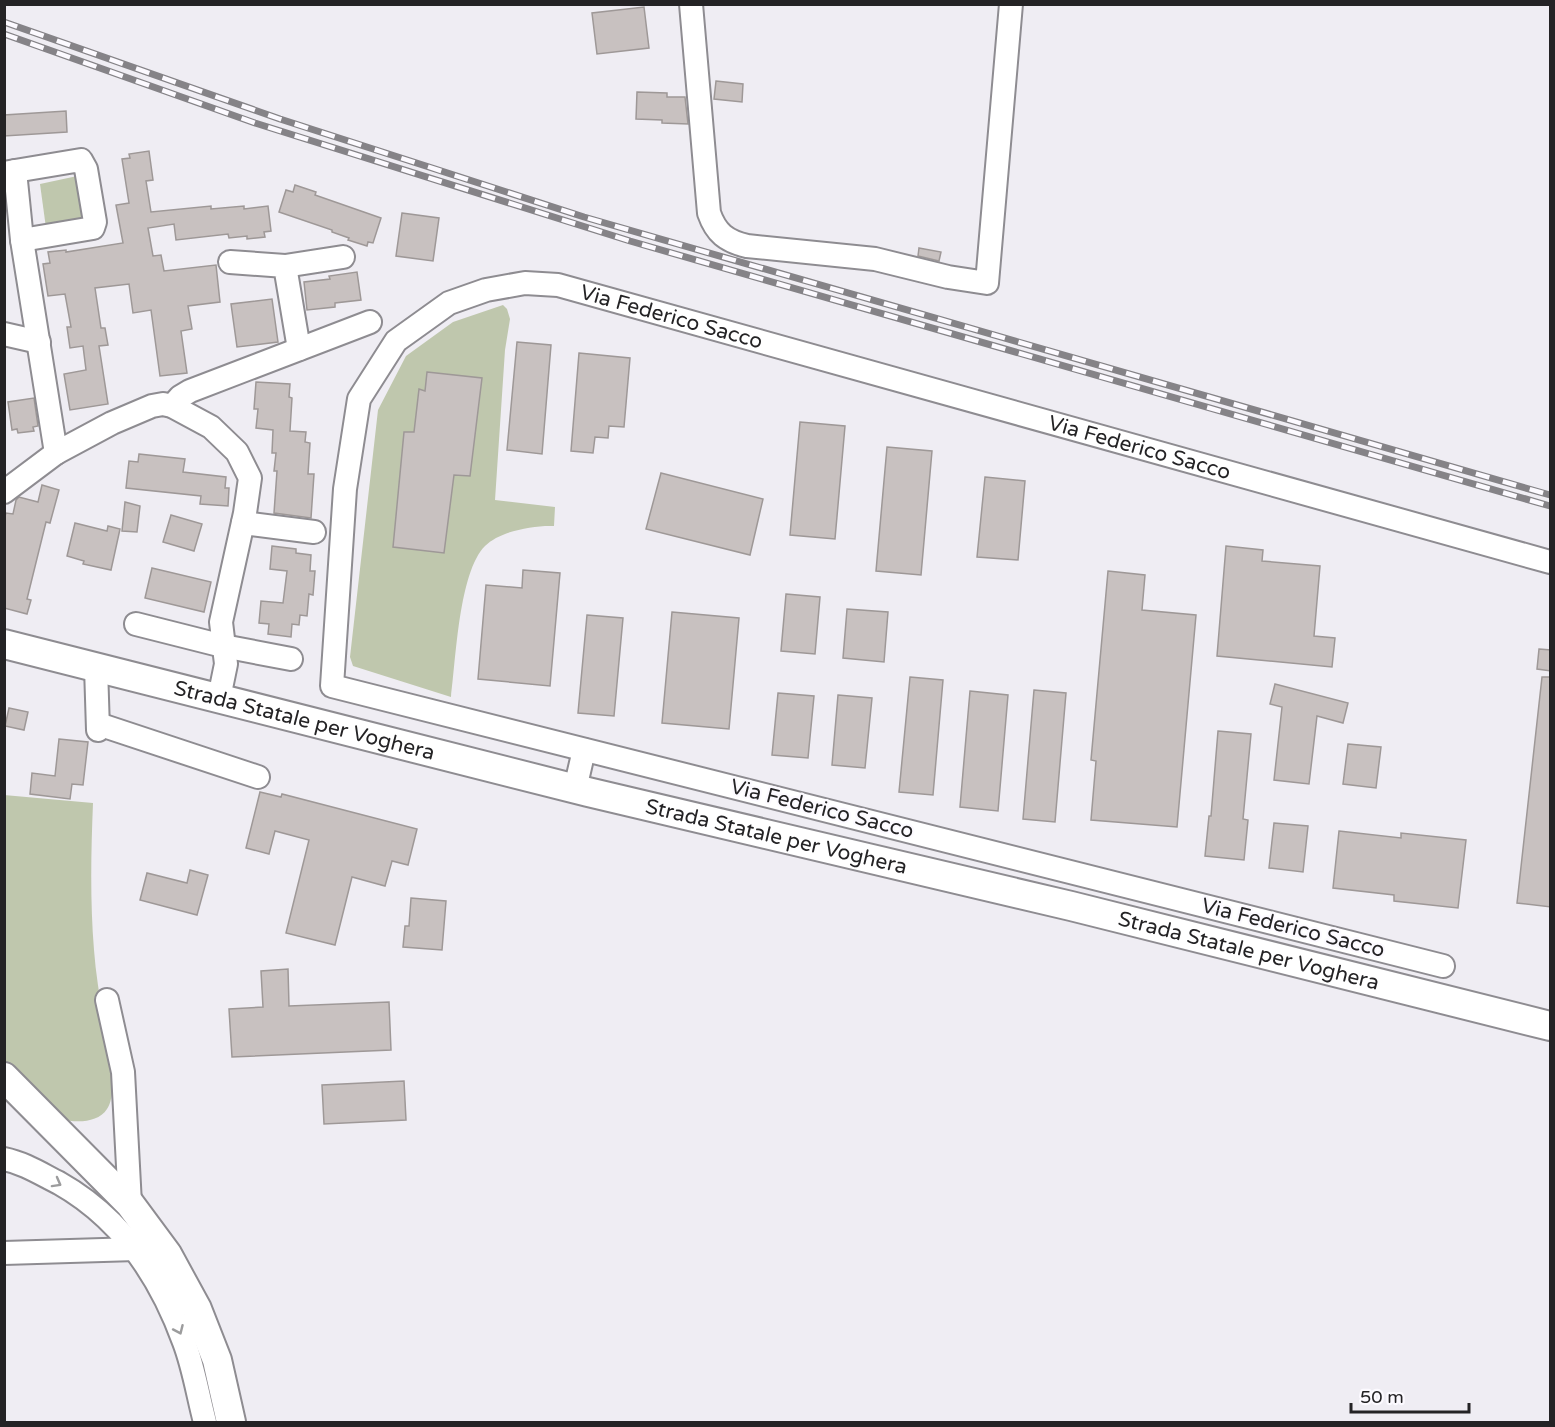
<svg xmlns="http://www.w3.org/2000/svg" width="1555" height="1427" font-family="'Varela Round',sans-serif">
<rect width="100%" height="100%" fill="#efedf3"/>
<g fill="#bfc7ad">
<path d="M82 175 91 221 46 228 40 184Z"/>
<path d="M503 305 507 309 510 319 505 350 495 500 555 507 554 526C534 525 500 531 485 546 459 572 456 659 451 697L353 666 350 657 378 410 406 356 453 322Z"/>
<path d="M4 795 93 803C91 852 90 901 94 950 96 979 102 1008 106 1036 109 1055 118 1093 107 1109 98 1123 76 1123 61 1119L5 1063Z"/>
</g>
<g fill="#c8c1c0" stroke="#9e9897" stroke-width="1.5">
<path d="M644 7 649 48 597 54 592 13Z"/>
<path d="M716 81 743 84 742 102 714 99Z"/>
<path d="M637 92 667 93V97H685L688 124 662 123V120L636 119Z"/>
<path d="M66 111 67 132 4 136V115Z"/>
<path d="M149 151 153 180 146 181 151 212 211 206V209L244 206V209L268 206 271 231 264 232 265 237 247 239V236L229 238 228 234 176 240 174 224 148 228 153 256 161 255 164 271 216 265 220 302 188 306 192 329 181 331 187 373 160 376 151 310 133 313 129 284 95 288 101 328H105L108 345 99 346 108 404 70 410 64 374 86 370 83 346 70 348 67 327H71L65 294 48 296 43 264 50 263 48 252 66 250V252L123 243 116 205 129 203 122 159 130 158 129 154Z"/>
<path d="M295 185 316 192 315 195 381 218 373 243 368 242 367 246 348 240 349 238 332 232V230L279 212 286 190 293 192Z"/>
<path d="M402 213 439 218 433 261 396 256Z"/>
<path d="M919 248 941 252 939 261 918 256Z"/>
<path d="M357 272 361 300 335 303V307L307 310 304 282 330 279 329 276Z"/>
<path d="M272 299 278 342 237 347 231 304Z"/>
<path d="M517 342 551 345 542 454 507 450Z"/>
<path d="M579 353 630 358 624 427 609 426 608 438 595 437 593 453 571 451Z"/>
<path d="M427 372 482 378 470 476 454 475 444 553 393 547 404 432H414L419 389 425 391Z"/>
<path d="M256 382 290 384 289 397 292 398 290 431 306 432 305 442 310 443 308 474H314L311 518 274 513 277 471H274L276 453H272L273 430 256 428 258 409H254Z"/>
<path d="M34 398 38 426 33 427 34 431 18 433 17 429 12 430 8 402Z"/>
<path d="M800 422 845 426 835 539 790 535Z"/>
<path d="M887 447 932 451 921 575 876 571Z"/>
<path d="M139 454 185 459 183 472 226 477 225 488H229L228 506 200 504 201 496 126 488 129 461 138 462Z"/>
<path d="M661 473 763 499 750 555 646 529Z"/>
<path d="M985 477 1025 481 1018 560 977 557Z"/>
<path d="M42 485 59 490 50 523 46 522 27 599 31 600 27 614 4 608V519L6 513 13 514 16 500 19 497 38 502Z"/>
<path d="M125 502 140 506 137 532 122 531Z"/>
<path d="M171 515 202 524 194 551 163 542Z"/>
<path d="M75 523 107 531 108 526 120 529 111 570 83 564 84 561 67 556Z"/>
<path d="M272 546 296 549V553L311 555 310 571H315L313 595 309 594 307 616 300 615 299 625 292 624 291 637 268 634 269 624 259 623 261 601 283 603 287 571 270 569Z"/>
<path d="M1226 546 1263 550 1262 561 1320 566 1314 636 1335 638 1332 667 1217 656Z"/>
<path d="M152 568 211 582 204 612 145 598Z"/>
<path d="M523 570 560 573 550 686 478 679 486 585 522 588Z"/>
<path d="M1108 571 1145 575 1142 610 1196 615 1177 827 1091 820 1096 761 1091 760Z"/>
<path d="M786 594 820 597 815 654 781 651Z"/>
<path d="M847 609 888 612 884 662 843 658Z"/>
<path d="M672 612 739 618 729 729 662 723Z"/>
<path d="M587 615 623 618 614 716 578 713Z"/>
<path d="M1539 649 1551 650V671L1537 669Z"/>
<path d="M910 677 943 680 933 795 899 792Z"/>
<path d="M1542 677H1551V907L1517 903Z"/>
<path d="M1275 684 1348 703 1343 723 1317 716 1309 784 1274 780 1282 707 1270 704Z"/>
<path d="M1034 690 1066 693 1055 822 1023 819Z"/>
<path d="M970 691 1008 695 998 811 960 807Z"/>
<path d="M778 693 814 696 808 758 772 755Z"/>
<path d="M838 695 872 698 865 768 832 765Z"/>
<path d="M9 708 28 712 24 730 5 726Z"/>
<path d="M1218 731 1251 734 1243 819 1248 820 1244 860 1205 856 1209 816H1211Z"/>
<path d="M59 739 88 742 83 785 72 784 70 799 30 794 32 773 55 776Z"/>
<path d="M1348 744 1381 747 1376 788 1343 784Z"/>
<path d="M260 792 281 797 282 794 417 829 408 865 392 861 385 886 352 877 335 945 286 933 309 840 275 831 269 854 246 848Z"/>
<path d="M1274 823 1308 826 1303 872 1269 868Z"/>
<path d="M1339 831 1401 838V833L1466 840 1458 908 1394 901V895L1333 888Z"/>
<path d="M190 870 208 875 197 915 140 900 147 873 187 883Z"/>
<path d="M411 898 446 901 442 950 403 947 405 926H409Z"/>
<path d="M288 969 289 1006 389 1002 391 1050 232 1057 229 1009 263 1007 261 971Z"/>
<path d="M404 1081 406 1120 324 1124 322 1085Z"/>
</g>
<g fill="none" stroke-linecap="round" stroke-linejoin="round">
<defs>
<g id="minor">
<path d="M691 4 709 213C716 233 726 241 747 246L875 259 948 277 987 283 1011 4"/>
<path d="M15 171 81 160 86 169 95 222 93 228 22 240"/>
<path d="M4 173 15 171 22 240 56 453"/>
<path d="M230 262 285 266 299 349"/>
<path d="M285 266 343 257"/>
<path d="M4 334 39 342"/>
<path d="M172 406 180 397 190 391 370 322"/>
<path d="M4 492 56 453 112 423 152 406 163 404 172 406 211 427 237 452 250 478 245 513 221 622 226 664 219 698"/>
<path d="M243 523 314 532"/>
<path d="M136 624 223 646 291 659"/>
<path d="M96 667 98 730"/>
<path d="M98 724 258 777"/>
<path d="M575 789 584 750"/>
<path id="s1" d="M1443 966 332 686 345 489 359 399 396 341 449 303 486 290 525 283 558 285 1550 562"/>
<path d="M107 1000 123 1072 130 1204"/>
<path d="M4 1159C24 1163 41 1174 59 1183 121 1218 160 1276 184 1342 194 1368 198 1396 205 1422"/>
<path d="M4 1253 136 1249"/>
</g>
<g id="major">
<path id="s2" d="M4 644 588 792 1071 906 1550 1026"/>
<path d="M4 1077 130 1204 167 1254 197 1309 217 1360 231 1422"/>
</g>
</defs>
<use href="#minor" stroke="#8e8c91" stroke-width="26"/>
<use href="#major" stroke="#8e8c91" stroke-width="32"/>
<use href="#minor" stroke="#fff" stroke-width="22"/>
<use href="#major" stroke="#fff" stroke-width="28"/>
<defs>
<g id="rail">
<path d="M4 22 280 119 584 217 1550 495"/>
<path d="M4 34 255 123 630 241 1550 506"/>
</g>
</defs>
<use href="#rail" stroke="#858387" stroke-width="7"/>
<use href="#rail" stroke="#fcfaff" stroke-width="4.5" stroke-dasharray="14" stroke-linecap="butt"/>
</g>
<defs><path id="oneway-chevron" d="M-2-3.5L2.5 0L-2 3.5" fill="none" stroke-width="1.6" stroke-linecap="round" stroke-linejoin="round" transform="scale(1.5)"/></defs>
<g stroke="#9c9c9d">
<use href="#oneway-chevron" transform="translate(57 1183) rotate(29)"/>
<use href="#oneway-chevron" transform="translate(179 1330) rotate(66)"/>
</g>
<g text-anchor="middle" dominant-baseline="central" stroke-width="4.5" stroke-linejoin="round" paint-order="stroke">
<g font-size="21" fill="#242325" stroke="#fcfaff">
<text stroke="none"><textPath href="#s1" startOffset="1798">Via Federico Sacco</textPath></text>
<text stroke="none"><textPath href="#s1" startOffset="2284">Via Federico Sacco</textPath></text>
<text stroke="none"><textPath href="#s2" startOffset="310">Strada Statale per Voghera</textPath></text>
<text transform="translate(822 809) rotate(14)">Via Federico Sacco</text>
<text stroke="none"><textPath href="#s2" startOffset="796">Strada Statale per Voghera</textPath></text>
<text transform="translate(1293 928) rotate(14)">Via Federico Sacco</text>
<text stroke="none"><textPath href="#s2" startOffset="1282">Strada Statale per Voghera</textPath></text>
</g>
</g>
<rect width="1555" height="1427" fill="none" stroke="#242325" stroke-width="12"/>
<path d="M1351 1403v9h118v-9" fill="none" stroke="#242325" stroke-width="3"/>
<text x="1360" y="1403" font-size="18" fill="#242325" stroke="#fcfaff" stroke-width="4.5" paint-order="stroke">50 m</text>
</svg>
